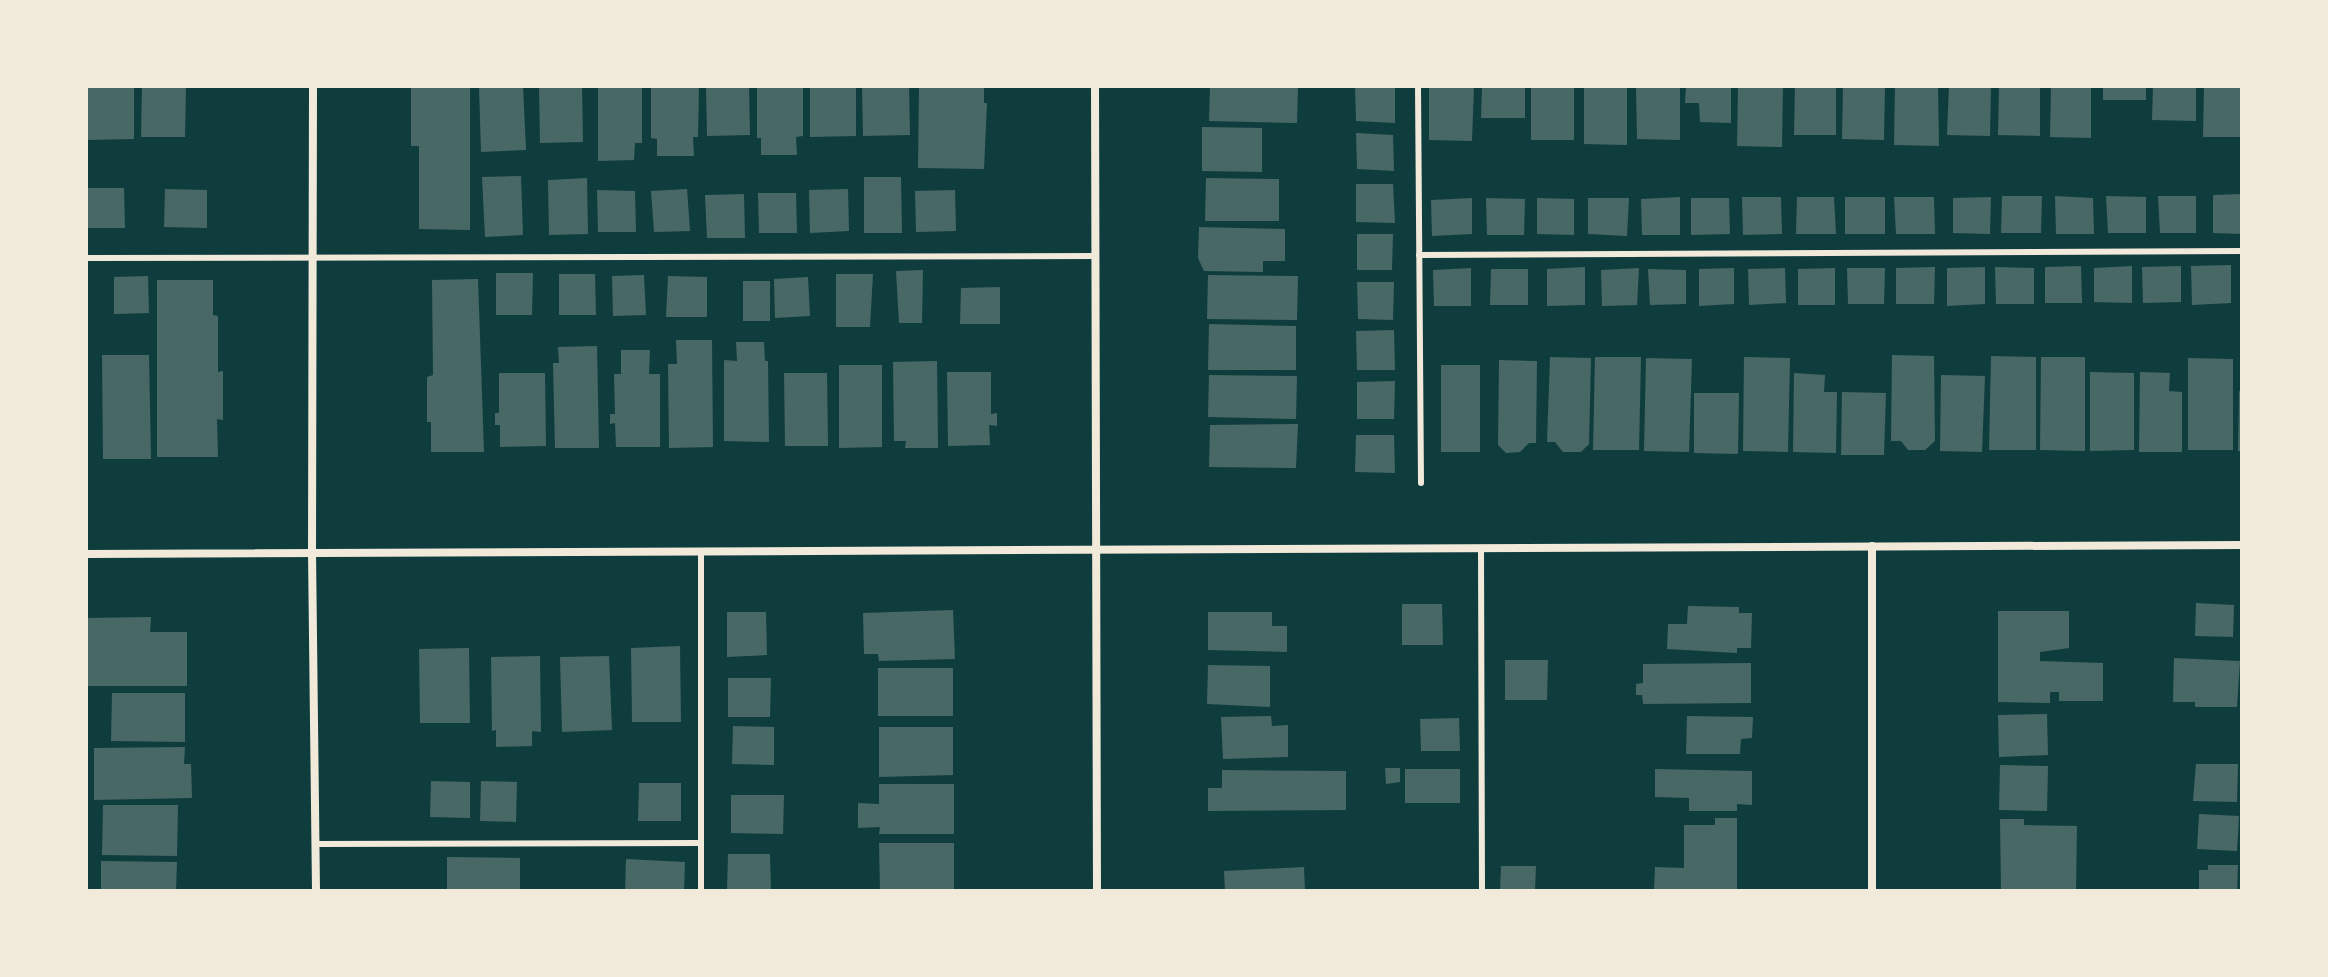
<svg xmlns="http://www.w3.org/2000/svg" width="2328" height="977" font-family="'Alegreya Sans',sans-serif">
<rect width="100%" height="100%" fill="#0f3d3e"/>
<g fill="#486865">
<path d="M87 86H134V139L87 140Z"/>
<path d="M142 86H186L185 137H141Z"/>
<path d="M411 86H470V230L419 229V146H411Z"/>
<path d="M479 86H523L526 150 481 152Z"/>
<path d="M539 86H582L583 142 540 143Z"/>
<path d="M598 86H642V143H635L634 160 598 161Z"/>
<path d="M651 86H699L698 137H693L694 156H657V139L651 138Z"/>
<path d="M706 86H749L750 135 707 136Z"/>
<path d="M757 86H803V136L796 137 797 155H761V138H757Z"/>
<path d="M810 86H856V136L810 137Z"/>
<path d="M862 86H909L910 135 863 136Z"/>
<path d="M919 86H984V103H987L984 169 918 168Z"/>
<path d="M1210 86H1298L1297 123 1209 121Z"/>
<path d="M1355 86H1395V123L1356 121Z"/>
<path d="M1429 86H1474L1472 141 1429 140Z"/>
<path d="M1482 86H1525V118H1481Z"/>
<rect x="1531" y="86" width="43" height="54"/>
<path d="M1584 86H1627V145L1584 144Z"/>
<path d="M1636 86H1680V140L1637 139Z"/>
<path d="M1686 86H1731V123L1700 122 1699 103H1685Z"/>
<path d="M1738 86H1783L1782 147 1737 146Z"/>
<path d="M1795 86H1836V135H1794Z"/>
<path d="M1843 86H1885L1884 140 1842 139Z"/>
<path d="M1895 86H1938L1939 146 1894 145Z"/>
<path d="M1949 86H1991L1990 136 1947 135Z"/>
<path d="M1999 86H2040V136L1998 135Z"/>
<path d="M2051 86H2091V138L2050 137Z"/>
<rect x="2103" y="86" width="43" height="14"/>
<path d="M2153 86H2196V121L2152 120Z"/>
<path d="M2204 86H2242V137H2203Z"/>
<path d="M1202 127 1262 128V172L1202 171Z"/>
<path d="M1356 133 1393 135 1394 171 1357 169Z"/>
<path d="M521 176 523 235 485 237 482 177Z"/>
<path d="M864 177H901L902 233H864Z"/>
<path d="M587 178 588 234 549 235 548 180Z"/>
<path d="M1206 178 1279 179V221H1205Z"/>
<path d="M1356 184H1393L1395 223 1356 222Z"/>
<path d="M87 188H124L125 228H88Z"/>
<path d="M165 189 207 190V228L164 227Z"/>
<path d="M687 189 690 231 654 232 651 191Z"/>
<path d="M848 189 849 231 810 233 809 190Z"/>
<path d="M597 190 635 191 636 232H598Z"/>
<path d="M955 190 956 231 916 232 915 191Z"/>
<path d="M758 193H796L797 233H759Z"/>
<path d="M744 194 745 238H707L705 195Z"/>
<path d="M2242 194V234L2213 233V195Z"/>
<path d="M2002 196H2042L2041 233H2001Z"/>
<path d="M2055 196 2093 198 2094 234H2056Z"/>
<path d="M2106 196 2146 197V233H2108Z"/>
<path d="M2158 196H2196V233H2160Z"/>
<path d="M1680 197V235H1642L1641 199Z"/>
<path d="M1742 197H1781L1782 234 1743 235Z"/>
<path d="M1797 197H1834L1836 234H1796Z"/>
<rect x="1845" y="197" width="40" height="37"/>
<path d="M1894 197H1934L1935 234H1896Z"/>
<path d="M1991 197 1990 234 1953 233V198Z"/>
<path d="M1472 198V234L1432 236 1431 200Z"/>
<path d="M1486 198 1525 199 1524 235H1487Z"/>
<path d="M1537 198 1574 199V235L1537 234Z"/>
<path d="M1588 198H1629L1627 236 1588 234Z"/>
<path d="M1691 198H1729L1730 234 1691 235Z"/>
<path d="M1199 227 1285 229V261H1263V272L1204 271 1198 258Z"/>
<path d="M1357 234H1393L1392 270H1357Z"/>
<path d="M2231 265V303L2192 305 2191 266Z"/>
<path d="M2081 266 2082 303H2045V267Z"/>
<path d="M2132 266V303L2094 302V268Z"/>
<path d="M2181 266V302L2143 303 2142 267Z"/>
<path d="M1585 267V305L1547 306V269Z"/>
<path d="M1935 267 1934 304H1896V268Z"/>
<path d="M1985 267V304L1947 306V268Z"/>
<path d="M1995 267 2034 268V304H1996Z"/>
<path d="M1471 268V306H1434L1433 270Z"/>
<path d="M1639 268 1637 305 1602 306 1601 270Z"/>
<path d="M1734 268V304L1699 306V269Z"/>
<path d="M1785 268 1786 303 1749 305 1748 269Z"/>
<path d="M1835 268V305H1798V269Z"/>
<path d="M1847 268H1885L1884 304H1848Z"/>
<path d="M1491 269H1528V305H1490Z"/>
<path d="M1648 269 1686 270V304L1650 305Z"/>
<path d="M923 270 922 323H899L896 271Z"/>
<path d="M496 273H533L532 315H496Z"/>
<path d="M559 274H595L596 315H559Z"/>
<path d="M836 274H873L870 327H836Z"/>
<path d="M644 275 646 315 613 316 612 276Z"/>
<path d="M1208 275 1298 276 1297 320 1207 319Z"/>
<path d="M148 276 149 313 114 314V277Z"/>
<path d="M668 276 707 277V317H666Z"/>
<path d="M808 277 810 316 775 318 774 279Z"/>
<path d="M478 279 484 452H431V422H427V377L433 375 432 280Z"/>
<path d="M157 280H213V315L218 316V372L223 371V420L217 419 218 457H157Z"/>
<rect x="743" y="281" width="27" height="40"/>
<path d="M1357 282H1394L1393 320 1358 319Z"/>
<path d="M1000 287V324H960L961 288Z"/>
<path d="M1209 324 1296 326V370H1208Z"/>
<path d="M1394 330 1395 370H1357L1356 331Z"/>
<path d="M676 340H712L713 447 669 448 668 364H677Z"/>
<path d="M736 342H764L765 361H768L769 442 724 441V360L737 361Z"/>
<path d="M597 346 599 448H555L553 363H559L558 347Z"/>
<path d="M621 350H650L649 374H660V447H616L615 423 610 424V414H615L614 374H621Z"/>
<path d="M102 355H149L151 459H103Z"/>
<path d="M1892 355 1934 356 1935 441 1925 450H1908L1901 441H1891Z"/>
<path d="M1991 356 2036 357V450H1989Z"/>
<path d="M1550 357 1591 358 1589 444 1581 452H1563L1555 442H1547Z"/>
<path d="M1595 357H1641L1639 450H1593Z"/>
<path d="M1744 357 1790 358 1788 452 1743 451Z"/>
<path d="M2041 357H2085V451L2040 450Z"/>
<path d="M1646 358 1692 359 1689 452 1644 451Z"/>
<path d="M2188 358 2233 359V450H2188Z"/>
<path d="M1499 360 1537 361 1536 443H1529L1520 452 1506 453 1498 445Z"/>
<path d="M937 361 938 448H905L906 441H894L893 362Z"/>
<path d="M839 365H882V447L839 448Z"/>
<rect x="1441" y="365" width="39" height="87"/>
<path d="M947 372H991V414L997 413V426L989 425 990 445 948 446Z"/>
<path d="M2090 372 2134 373V450L2090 451Z"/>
<path d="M2140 372 2170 373 2169 391 2182 392V452H2139Z"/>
<path d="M499 373H545L546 446 500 447V425H495V413H499Z"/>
<path d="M784 373H827L828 446H785Z"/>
<path d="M1794 373 1825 375 1824 392H1837L1836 453 1793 452Z"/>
<path d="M1209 375 1297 376 1296 419 1208 417Z"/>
<path d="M1941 375 1985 376 1982 452 1940 451Z"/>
<path d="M1395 381 1394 419H1357V382Z"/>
<path d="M2239 391 2242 392V451H2238Z"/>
<path d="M1842 392 1886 393 1884 455H1841Z"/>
<path d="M1694 393H1739L1738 454 1694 453Z"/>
<path d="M1298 424 1296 468 1209 467 1210 425Z"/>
<path d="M1356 435H1394L1395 473 1355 472Z"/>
<path d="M2196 603 2234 605 2233 637 2195 636Z"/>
<path d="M1402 604H1442L1443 645H1402Z"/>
<path d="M1688 606 1739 607V613H1752L1751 648H1737V653L1667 649 1668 624H1687Z"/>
<path d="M953 610 955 659 879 661 878 654H864L863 613Z"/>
<path d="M1998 611H2069V648L2040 652V661L2103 663V701H2059V692H2050V703L1998 702Z"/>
<path d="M727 612H766L767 655 727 657Z"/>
<path d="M1208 612H1272V626H1287V652L1208 650Z"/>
<path d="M151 617 150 632H187V686H86V618Z"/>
<path d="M680 646 681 722H632L631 648Z"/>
<path d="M469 648 470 723H420L419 649Z"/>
<path d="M540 656 541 732 532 731V746L496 747V730L492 731 491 657Z"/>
<path d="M609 656 612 730 562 732 560 657Z"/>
<path d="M2174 658 2240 661 2237 707H2195V702H2173Z"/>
<path d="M1505 660H1548L1547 700H1505Z"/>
<path d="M1751 663V703L1643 704 1642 695H1636V684L1643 683V664Z"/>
<path d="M1208 665 1270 666V707L1207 704Z"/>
<rect x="878" y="668" width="75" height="48"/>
<path d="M728 678H771L770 717H728Z"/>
<path d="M112 693H185V742L111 741Z"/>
<path d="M2047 714 2048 755 1999 757 1998 715Z"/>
<path d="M1271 716 1272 726 1288 725V757L1223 759 1221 717Z"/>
<path d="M1687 716 1753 717 1752 738 1741 739 1740 754H1686Z"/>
<path d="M1459 718 1460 751H1421L1420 719Z"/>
<path d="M733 726 774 727V765L732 764Z"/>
<path d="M879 727H953V775L879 777Z"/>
<path d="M185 747 184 764H191L192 798 94 800V748Z"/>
<path d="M2196 764H2238L2237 802 2193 801Z"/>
<path d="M2000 765 2048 766 2047 811 1999 810Z"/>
<path d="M1385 768H1400V782L1386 784Z"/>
<rect x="1405" y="769" width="55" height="34"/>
<path d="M1655 769 1752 771V805L1737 804V811H1689V798L1655 797Z"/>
<path d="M1222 770 1346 771V810L1208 811V788H1222Z"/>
<path d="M431 781 470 782V818L430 817Z"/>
<path d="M481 781 517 782 516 822 480 821Z"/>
<path d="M639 783H681V821H638Z"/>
<path d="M879 784H954V834H879L880 827 858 828V803L879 804Z"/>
<path d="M731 795H784L783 834 731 833Z"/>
<path d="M103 805H178L177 856 102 855Z"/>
<path d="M2199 814 2239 816 2237 851 2197 849Z"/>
<path d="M1715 818H1737V891L1654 890 1655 867 1684 868V825H1715Z"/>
<path d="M2000 819H2024V825L2077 826 2076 891H2001Z"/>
<path d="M879 843H954V891H880Z"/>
<path d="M728 854H770L771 891H727Z"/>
<path d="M447 857 520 858V891H447Z"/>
<path d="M626 859 685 862 684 891H625Z"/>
<path d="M101 861 177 862 176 891H101Z"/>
<path d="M2208 865H2238L2237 891H2199V870H2208Z"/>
<path d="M1501 866H1536L1535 891H1500Z"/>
<path d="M1304 867 1305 891H1225L1224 871Z"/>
</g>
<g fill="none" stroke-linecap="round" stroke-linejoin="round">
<g stroke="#f1e9da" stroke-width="6">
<path d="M1418 86 1421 483"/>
<path d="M1419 255 2242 251"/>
<path d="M86 258 1096 256"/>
<path d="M1481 548 1482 891"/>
<path d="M316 844 701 843"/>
<path d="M701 891V551"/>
</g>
<g stroke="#f1e9da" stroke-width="8">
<path d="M313 86 312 552 316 891"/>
<path d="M1095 86 1097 891"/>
<path d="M86 554 2242 545"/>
<path d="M1872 891V546"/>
</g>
</g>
<rect width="2328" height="977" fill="none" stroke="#f1e9da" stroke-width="176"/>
</svg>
